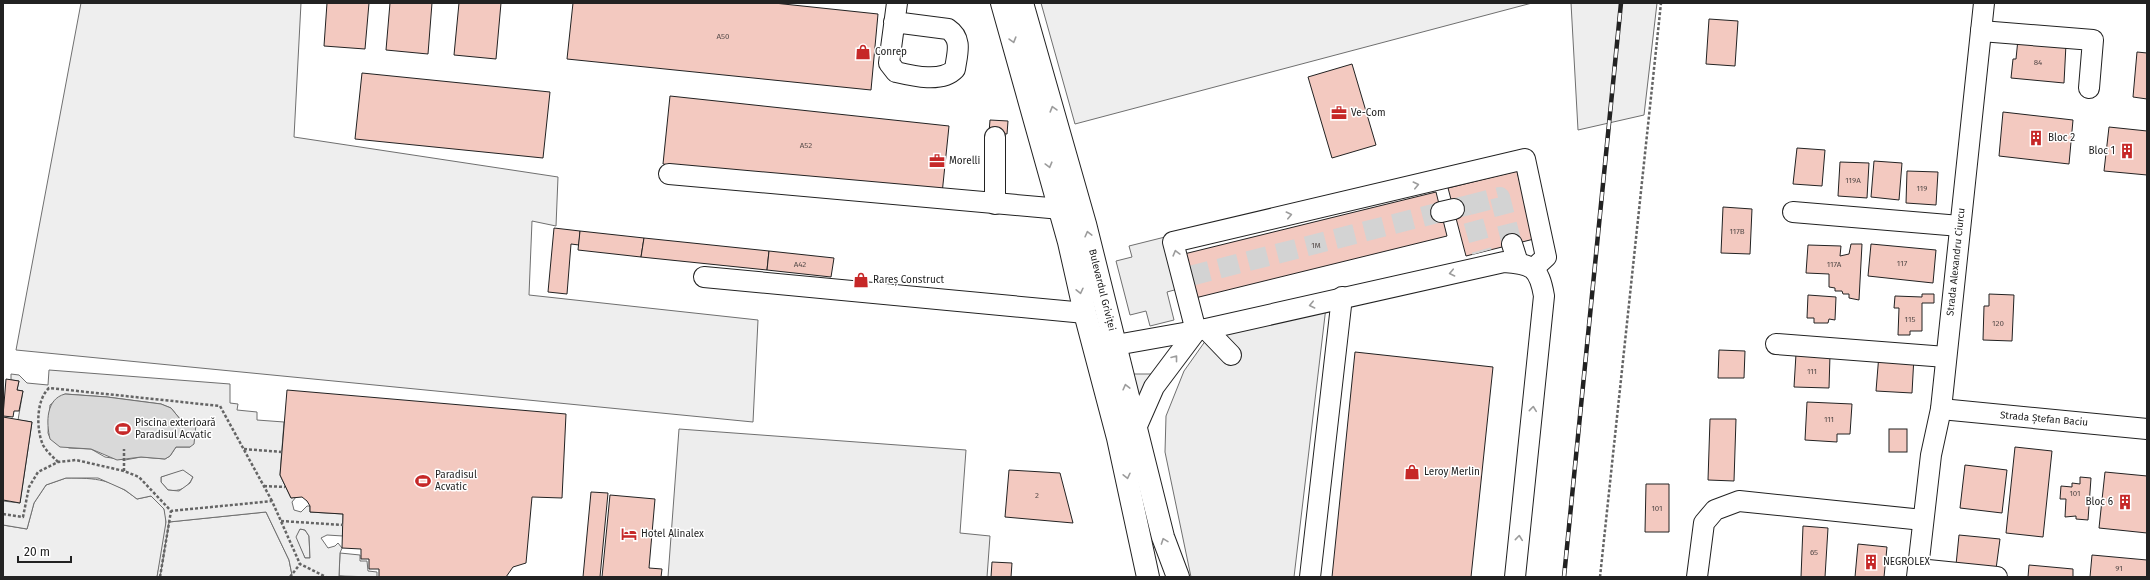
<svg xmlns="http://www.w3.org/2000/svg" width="2150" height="580" font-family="'Fira Sans',sans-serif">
<rect width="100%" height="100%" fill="#fff"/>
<g fill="#eee" stroke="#6f6f6f">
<path d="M81 3H301L294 137 558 177 556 226 532 221 529 295 758 320 753 422 16 350Z"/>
<path d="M1041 3H1532L1075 124Z"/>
<path d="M1571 3H1657L1644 115 1578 130Z"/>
<path d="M1133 374H1153L1141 404Z"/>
<path d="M183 469 193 477C188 488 180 492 168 490L161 482V477Z"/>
<path d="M66 478C97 478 112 479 137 499L151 496C155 500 162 504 164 509 170 523 160 561 157 577H3V525L27 529 34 503 46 485Z"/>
<path d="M266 512 289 560 292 575 290 577H160L169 522Z"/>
<path d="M300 529 305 530 309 536 310 558H305L295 537Z"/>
<path d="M340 553 360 555V561H367L368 571 377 572V577L339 576Z"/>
</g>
<g fill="#ededed" stroke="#6f6f6f" fill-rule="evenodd">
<path d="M1165 237 1178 289 1167 292 1174 320 1150 326 1146 311 1130 315 1116 261 1132 257 1129 246Z"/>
<path d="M1326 307 1294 577H1191L1165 452 1166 416 1184 371 1206 340 1221 328Z"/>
<path d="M49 370 230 384V403L238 404 237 410 257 412V420L284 422 280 475 291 498 296 497 292 502 294 510 301 512 307 506H310V512L343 514V536L327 535 321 538 328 548 335 546 338 543 342 548 340 553 339 576 351 577H290L292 575 289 560 266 512 169 522 160 577H157L166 522 164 509 151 496 137 499 125 490 98 478H66L46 485 34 503 27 529 3 525V501L20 503 32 422 18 420 23 391 17 390 19 381 11 380V374L19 375 27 383 48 385ZM65 394 107 397 161 404 171 408 180 419 196 424 190 447H176L170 456 165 459 141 457 125 460 105 457 91 449 69 448 50 438 48 433 50 405ZM183 470 193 477 190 483 179 491 168 490 161 482V477ZM300 529 305 530 309 536 310 558H305L296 537Z"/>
<path d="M679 429 966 450 960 533 990 536 987 577H668Z"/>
</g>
<path fill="#d9d9d9" stroke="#6f6f6f" d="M65 394 107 397 161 404 171 408 180 419 196 424 194 444 190 447H176L170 456 165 459 141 457 117 460 91 449 60 447 50 439C46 422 46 399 65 394Z"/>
<g fill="#f3c9c0" stroke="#222">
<path d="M327 3H369L365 49 324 46Z"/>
<path d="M390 3H432L428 54 386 50Z"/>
<path d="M459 3H501L496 59 454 55Z"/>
<path d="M573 3H774L878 14 871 90 567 59Z"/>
<path d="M1709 19 1738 21 1735 66 1706 64Z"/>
<path d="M2018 39 2066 44 2064 83 2011 78 2013 59H2016Z"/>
<path d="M2137 52 2147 53V99L2133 97Z"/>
<path d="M1352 64 1376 145 1332 158 1308 77Z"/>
<path d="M362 73 550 92 543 158 355 139Z"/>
<path d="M670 96 949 126 942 194 663 164Z"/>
<path d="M2003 112 2073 120 2069 164 1999 156Z"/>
<path d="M990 120 1008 121 1007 134 989 133Z"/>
<path d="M2109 127 2147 131V175L2104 171Z"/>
<path d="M1797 148 1825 150 1822 186 1793 184Z"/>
<path d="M1874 161 1902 163 1899 200 1871 197Z"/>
<path d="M1840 162 1869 163 1867 198 1838 196Z"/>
<path d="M1517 171 1534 239 1466 256 1448 188Z"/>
<path d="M1907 171 1938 172 1936 205 1906 203Z"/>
<path d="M1436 192 1447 236 1195 298 1184 254Z"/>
<path d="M1723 207 1752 209 1750 254 1721 253Z"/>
<path d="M554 228 580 231 579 245 571 244 567 294 548 292Z"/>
<path d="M580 231 644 238 641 257 578 250Z"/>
<path d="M644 238 769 251 767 270 641 257Z"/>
<path d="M1851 244H1862L1859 300 1849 298V294H1843L1842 291H1835V288L1829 287V274L1806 273 1808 245 1841 246 1840 256 1849 254Z"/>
<path d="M1871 244 1936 250 1933 283 1868 276Z"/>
<path d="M769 251 834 258 831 277 767 270Z"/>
<path d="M1922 294H1934V303H1922V331H1910V335H1898L1899 308H1894L1895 296 1922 297Z"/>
<path d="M1989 294 2014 295 2012 341 1983 340 1984 306H1989Z"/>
<path d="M1808 295 1836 297 1835 320 1829 319 1828 323H1814V318H1807Z"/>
<path d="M1719 350 1745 351 1744 378H1718Z"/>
<path d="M1355 352 1493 367 1471 577H1332Z"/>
<path d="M1796 354 1830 355 1829 388 1794 387Z"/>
<path d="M1879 354 1914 356 1912 393 1876 391Z"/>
<path d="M6 379 19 381 17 390 23 391 19 411H14L13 417 3 416Z"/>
<path d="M287 390 566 414 562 498 532 497 526 563 513 567 506 577H379V569H369V559H361V549L342 548 343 514 310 512V506L307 501 302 497 291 498 280 475Z"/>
<path d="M1807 402 1852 404 1850 434H1837V442L1805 440Z"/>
<path d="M3 417 32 422 20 503 3 500Z"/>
<path d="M1710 419H1736L1734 481 1708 480Z"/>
<rect x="1889" y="429" width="18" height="23"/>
<path d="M2015 447 2052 451 2043 537 2006 533Z"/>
<path d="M1965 465 2007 470 2002 513 1960 508Z"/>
<path d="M1009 470 1060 473 1073 523 1005 517Z"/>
<path d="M2105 472 2147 476V533L2099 528Z"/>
<path d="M2080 477 2091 478 2088 520 2076 519V516L2065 517 2066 499H2060L2061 486 2072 487V483L2080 484Z"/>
<path d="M1646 484H1669V532H1645Z"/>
<path d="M591 492 608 493 600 577H583Z"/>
<path d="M610 495 655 499 649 568 662 569 661 577H602Z"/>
<path d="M1803 526 1828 528 1825 577H1801Z"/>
<path d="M1959 535 2000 539 1996 569 1956 565Z"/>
<path d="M1858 544 1887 547 1884 577H1855Z"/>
<path d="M2092 555 2147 560V577H2090Z"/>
<path d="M992 562 1012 563 1011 577H991Z"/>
<path d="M2029 565 2073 569V577H2028Z"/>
</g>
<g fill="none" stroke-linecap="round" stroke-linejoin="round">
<g stroke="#d3d3d3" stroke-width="20" stroke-dasharray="20 10" stroke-linecap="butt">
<path d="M1469 205 1500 197 1512 244"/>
<path d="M1456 208 1469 205 1482 252"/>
<path d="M1190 276 1441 212"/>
</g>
<defs>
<g id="minor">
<path d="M894 22 948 29C963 39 957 54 955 69 942 83 913 76 896 72L889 63 897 3"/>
<path d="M1981 31 2093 40 2089 88"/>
<path d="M995 137V204"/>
<path d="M669 174 1061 209"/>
<path d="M1441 212 1454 209"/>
<path d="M1793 212 1960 226"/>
<path d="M1512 244 1518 263"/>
<path d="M704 277 1085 313"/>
<path d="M1206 329 1231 355"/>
<path d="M1196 331 1173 242 1525 159 1546 257 1534 268"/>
<path d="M1776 344 1946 357"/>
<path d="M1116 345 1206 329 1504 262C1532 264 1539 267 1544 296L1515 577"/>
<path d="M1941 409 2147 429"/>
<path d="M1136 428 1154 387 1196 331"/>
<path d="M1918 569 1997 577"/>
<path d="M1310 577 1342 297"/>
<path d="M1697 577 1704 523 1715 510 1739 501 1923 520"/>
<path d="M1917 577 1931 455 1941 409 1984 3"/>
</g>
<g id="major">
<path d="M1002 3 1069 242 1085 313 1118 438 1148 577"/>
<path d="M1022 3 1085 224 1163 537 1178 577"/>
</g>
</defs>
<use href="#minor" stroke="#222" stroke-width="22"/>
<use href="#major" stroke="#222" stroke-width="24"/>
<g stroke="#646464" stroke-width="2.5" stroke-dasharray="3 2" stroke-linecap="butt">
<path d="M244 449 282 452"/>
<path d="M58 462C53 457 47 452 43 445 36 429 36 400 49 388L220 406 272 501"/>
<path d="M124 471V449"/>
<path d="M264 486 285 487"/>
<path d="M3 514 23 517 29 487 38 472 58 462 76 460 124 471 139 477 171 511 272 501 300 564 326 577"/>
<path d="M281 521 343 525"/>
<path d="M160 577 171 511"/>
<path d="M290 577 300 564"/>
<path d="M1600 577 1661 3"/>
</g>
<use href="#minor" stroke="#fff" stroke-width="20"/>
<use href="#major" stroke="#fff" stroke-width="22"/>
<defs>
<path id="rail" d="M1564 577 1621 3"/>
</defs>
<use href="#rail" stroke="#222" stroke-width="4.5"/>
<use href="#rail" stroke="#fff" stroke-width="3" stroke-dasharray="9" stroke-linecap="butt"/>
</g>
<defs><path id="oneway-chevron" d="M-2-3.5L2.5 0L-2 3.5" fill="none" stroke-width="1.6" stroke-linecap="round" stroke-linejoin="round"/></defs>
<g stroke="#9c9c9c">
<use href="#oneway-chevron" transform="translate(1013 40) rotate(74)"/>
<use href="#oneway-chevron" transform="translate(1053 109) rotate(-106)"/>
<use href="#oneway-chevron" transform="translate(1049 165) rotate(75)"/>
<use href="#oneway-chevron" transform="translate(1416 185) rotate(-13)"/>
<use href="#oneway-chevron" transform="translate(1289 215) rotate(-13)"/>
<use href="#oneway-chevron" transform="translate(1088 234) rotate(-104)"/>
<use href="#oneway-chevron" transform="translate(1176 253) rotate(-105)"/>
<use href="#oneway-chevron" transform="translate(1452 273) rotate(168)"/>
<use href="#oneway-chevron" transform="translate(1080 291) rotate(77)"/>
<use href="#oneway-chevron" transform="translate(1312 305) rotate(167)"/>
<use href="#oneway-chevron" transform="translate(1175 358) rotate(-52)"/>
<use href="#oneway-chevron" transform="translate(1126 387) rotate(-104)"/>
<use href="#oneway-chevron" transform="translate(1533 409) rotate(-84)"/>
<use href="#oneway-chevron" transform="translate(1127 476) rotate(77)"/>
<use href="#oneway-chevron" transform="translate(1519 538) rotate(-84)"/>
<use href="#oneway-chevron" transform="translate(1164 541) rotate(-110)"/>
</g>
<defs>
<symbol id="shop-bare" viewBox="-9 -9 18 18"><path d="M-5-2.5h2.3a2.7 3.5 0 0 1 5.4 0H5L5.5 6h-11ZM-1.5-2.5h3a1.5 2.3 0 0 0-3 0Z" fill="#c62828" stroke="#fff" stroke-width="2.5" paint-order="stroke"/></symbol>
<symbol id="office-bare" viewBox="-9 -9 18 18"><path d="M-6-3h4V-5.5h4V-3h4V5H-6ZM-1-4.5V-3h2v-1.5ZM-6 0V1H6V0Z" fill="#c62828" stroke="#fff" stroke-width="2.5" paint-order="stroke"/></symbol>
<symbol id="building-bare" viewBox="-9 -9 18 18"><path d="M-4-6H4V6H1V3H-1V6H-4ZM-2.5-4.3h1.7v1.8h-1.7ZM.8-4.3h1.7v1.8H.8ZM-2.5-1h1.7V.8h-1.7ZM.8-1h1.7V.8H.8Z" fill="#c62828" stroke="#fff" stroke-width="2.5" paint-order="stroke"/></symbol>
<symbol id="stadium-bare" viewBox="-9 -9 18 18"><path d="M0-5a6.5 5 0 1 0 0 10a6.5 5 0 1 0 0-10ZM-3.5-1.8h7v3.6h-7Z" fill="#c62828" stroke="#fff" stroke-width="2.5" paint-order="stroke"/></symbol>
<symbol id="hotel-bare" viewBox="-9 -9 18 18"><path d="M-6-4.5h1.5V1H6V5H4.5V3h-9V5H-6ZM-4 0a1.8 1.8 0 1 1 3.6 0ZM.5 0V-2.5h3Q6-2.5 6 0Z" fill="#c62828" stroke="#fff" stroke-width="2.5" paint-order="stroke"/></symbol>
</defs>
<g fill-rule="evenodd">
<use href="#shop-bare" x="852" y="41" width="22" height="22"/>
<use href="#office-bare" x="1328" y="102" width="22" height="22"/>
<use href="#building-bare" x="2025" y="127" width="22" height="22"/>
<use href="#building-bare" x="2116" y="140" width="22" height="22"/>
<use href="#office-bare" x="926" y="150" width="22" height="22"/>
<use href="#shop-bare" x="850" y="269" width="22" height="22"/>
<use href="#stadium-bare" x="112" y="418" width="22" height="22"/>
<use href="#shop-bare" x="1401" y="461" width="22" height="22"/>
<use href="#stadium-bare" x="412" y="470" width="22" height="22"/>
<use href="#building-bare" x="2114" y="491" width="22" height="22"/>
<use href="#hotel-bare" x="618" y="523" width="22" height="22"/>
<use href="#building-bare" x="1860" y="551" width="22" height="22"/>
</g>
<g text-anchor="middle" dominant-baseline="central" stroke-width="3" stroke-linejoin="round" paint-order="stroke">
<g font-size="8" fill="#564c4a">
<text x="723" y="36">A50</text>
<text x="2038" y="62">84</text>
<text x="806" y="145">A52</text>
<text x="1853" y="180">119A</text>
<text x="1922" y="188">119</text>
<text x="1737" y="231">117B</text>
<text x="1316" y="245">1M</text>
<text x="1902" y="263">117</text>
<text x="800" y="264">A42</text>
<text x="1834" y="264">117A</text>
<text x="1910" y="319">115</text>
<text x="1998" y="323">120</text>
<text x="1812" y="371">111</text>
<text x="1829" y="419">111</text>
<text x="2075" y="493">101</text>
<text x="1037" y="495">2</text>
<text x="1657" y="508">101</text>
<text x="1814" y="552">65</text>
<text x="2119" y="568">91</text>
</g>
<g font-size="10" fill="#222" stroke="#fff" text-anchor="start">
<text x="875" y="52">Conrep</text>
<text x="1351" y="113">Ve-Com</text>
<text x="2048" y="138">Bloc 2</text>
<text x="2115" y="151" text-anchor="end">Bloc 1</text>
<text x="949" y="161">Morelli</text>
<text x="873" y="280">Rareș Construct</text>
<text x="135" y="423">Piscina exterioară<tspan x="135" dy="12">Paradisul Acvatic</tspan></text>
<text x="1424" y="472">Leroy Merlin</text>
<text x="435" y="475">Paradisul<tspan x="435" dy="12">Acvatic</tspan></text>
<text x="2113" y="502" text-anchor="end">Bloc 6</text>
<text x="641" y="534">Hotel Alinalex</text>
<text x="1883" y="562">NEGROLEX</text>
</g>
<g font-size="10" fill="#222" stroke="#fff">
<text transform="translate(1956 262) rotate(-84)">Strada Alexandru Ciurcu</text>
<text transform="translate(1102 290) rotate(76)">Bulevardul Griviței</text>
<text transform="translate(2044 419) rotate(5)">Strada Ștefan Baciu</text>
</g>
</g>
<rect width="2150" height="580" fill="none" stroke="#222222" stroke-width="8"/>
<path d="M18 556v6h53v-6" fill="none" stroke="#222222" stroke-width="2"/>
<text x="24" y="556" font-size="12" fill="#222222" stroke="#ffffff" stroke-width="3" paint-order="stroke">20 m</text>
</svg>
